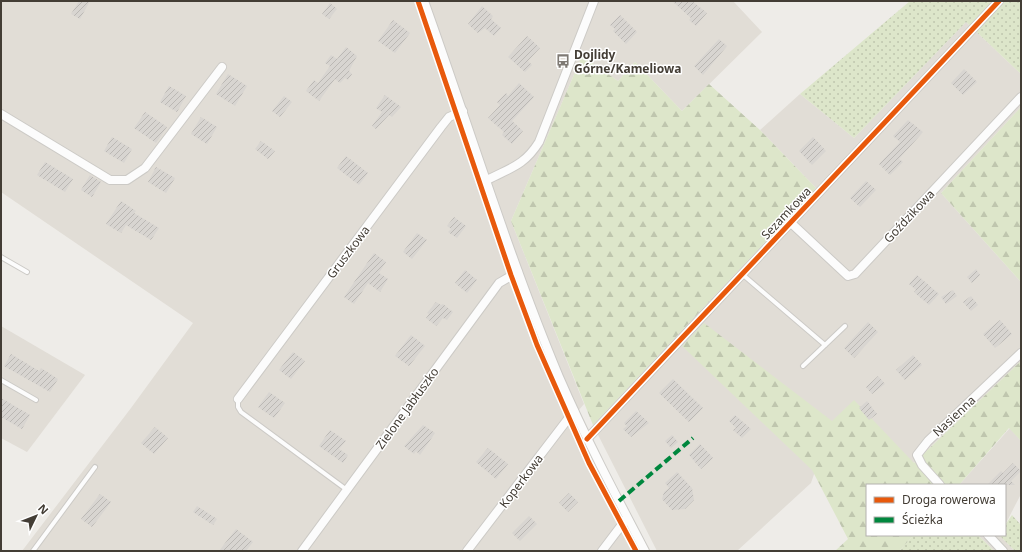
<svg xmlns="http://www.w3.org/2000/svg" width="1022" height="552" font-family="'Noto Sans',sans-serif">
<defs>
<pattern id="grass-dots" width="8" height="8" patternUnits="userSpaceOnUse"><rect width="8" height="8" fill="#dde6ca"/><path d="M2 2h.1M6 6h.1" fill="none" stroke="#bfc6ae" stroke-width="1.8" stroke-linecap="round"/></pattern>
<pattern id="forest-firs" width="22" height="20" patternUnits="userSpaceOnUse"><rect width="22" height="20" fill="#dde6ca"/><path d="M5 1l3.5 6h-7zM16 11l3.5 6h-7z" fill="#bfc6ae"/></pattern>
<pattern id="building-hatch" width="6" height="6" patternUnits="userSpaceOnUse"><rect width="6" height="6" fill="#d8d5d1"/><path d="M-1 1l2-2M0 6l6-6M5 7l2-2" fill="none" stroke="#bbb8b4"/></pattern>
</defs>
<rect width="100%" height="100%" fill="#eeece8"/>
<g fill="#e1ddd6">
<path d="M1 1H733L762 32 682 111 635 62 618 81 582 56 511 221 584 404 567 424 632 551H22L131 408 193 323 1 192Z"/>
<path d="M966 22 1021 74V107L941 193 1021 282V361L914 463 832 421 811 483 737 551H657L593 425 816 188 760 130 800 94 854 138Z"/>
<path d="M1 326 85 375 27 452 1 438Z"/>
<path d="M1010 428 1021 441V494L1005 525V485H959Z"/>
<path d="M978 535H999L1015 551H994Z"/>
</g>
<g fill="url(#grass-dots)">
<path d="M910 1H1021V74L966 22 854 138 800 94Z"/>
<path d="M1012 515 1021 525V551H1015L999 535H1005V525Z"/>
<path d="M914 535H978L994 551H899Z"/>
</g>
<g fill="url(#forest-firs)">
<path d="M582 56 618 81 635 62 682 111 709 84 760 130 816 188 593 425 511 221Z"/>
<path d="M1021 107V282L941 193Z"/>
<path d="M704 323 832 421 854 400 914 463 1021 361V441L1009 428 959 485H867V535H914L899 551H835L848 539 812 470 682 346Z"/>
</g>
<g fill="url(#building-hatch)">
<path d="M79 1H90L80 19 71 14Z"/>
<path d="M672 1H692L707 13 696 26 689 20 691 18Z"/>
<path d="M330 3 337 9 329 19 322 14Z"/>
<path d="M482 6 493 16 491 19 501 28 494 36 485 28 478 33 468 24Z"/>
<path d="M620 15 637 32 626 44 613 31 615 29 610 25Z"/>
<path d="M393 20 410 33 395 53 378 41Z"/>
<path d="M527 36 540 48 528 61 532 65 525 72 508 57Z"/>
<path d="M719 39 727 46 703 75 694 66Z"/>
<path d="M346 47 357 56 349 71 352 74 348 80 345 78 340 83 335 79 319 101 306 91 314 80 318 83 330 66 325 63 331 55 337 59Z"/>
<path d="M964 69 977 82 963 95 951 83Z"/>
<path d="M228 74 247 86 235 106 216 94Z"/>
<path d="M519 83 534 97 512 121 523 131 512 144 502 135 504 132 488 118 500 105 497 102 506 93 508 96Z"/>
<path d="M169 86 186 96 177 112 160 102Z"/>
<path d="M385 95 401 107 392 117 389 115 376 129 372 126 382 112 376 108Z"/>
<path d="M284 96 292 102 280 117 272 111Z"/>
<path d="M145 112 167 127 156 143 134 128Z"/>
<path d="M201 117 217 127 207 144 191 134Z"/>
<path d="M908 120 923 132 899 159 903 162 890 175 879 164 900 142 893 136Z"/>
<path d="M112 137 132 149 124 163 104 151Z"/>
<path d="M813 137 826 151 812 165 799 151Z"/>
<path d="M261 141 275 151 268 159 255 149Z"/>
<path d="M346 156 368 173 359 185 337 168Z"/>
<path d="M45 162 73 179 65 192 37 175Z"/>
<path d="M156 167 175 178 166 193 148 182Z"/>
<path d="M90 175 101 182 92 197 81 190Z"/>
<path d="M866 181 876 190 860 207 850 198Z"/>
<path d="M121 201 136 211 134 213 159 228 151 240 126 225 121 233 106 224Z"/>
<path d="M454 217 466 226 457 238 448 232 451 229 447 226Z"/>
<path d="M417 233 427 240 412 259 403 252Z"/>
<path d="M374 253 386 262 379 273 388 279 380 292 368 283 354 304 344 297Z"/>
<path d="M976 269 980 275 972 283 967 277Z"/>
<path d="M465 270 477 280 467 293 455 283Z"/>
<path d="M917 275 939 294 929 305 914 292 916 290 909 284Z"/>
<path d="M953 290 957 296 946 304 941 297Z"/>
<path d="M971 296 978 305 971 311 963 302Z"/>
<path d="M436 302 441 305 443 304 453 312 447 320 443 318 436 326 426 318 429 314 427 313Z"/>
<path d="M1000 320 1012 334 995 348 983 334Z"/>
<path d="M868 322 878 332 854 358 844 348Z"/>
<path d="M411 335 425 346 409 366 395 356Z"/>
<path d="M293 352 305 361 291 379 279 370Z"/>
<path d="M11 354 39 371 41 368 58 379 50 392 4 366Z"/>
<path d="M913 355 922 365 905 380 896 370Z"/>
<path d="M878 376 885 384 872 394 866 387Z"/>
<path d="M673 379 703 408 689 422 659 393Z"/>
<path d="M269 392 285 403 274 418 258 407Z"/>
<path d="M1 398 30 415 22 429 1 417Z"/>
<path d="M867 401 877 414 869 420 859 408Z"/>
<path d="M636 411 649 423 631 437 623 429 627 426 624 423Z"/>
<path d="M735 415 751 429 742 438 733 430 736 428 729 421Z"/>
<path d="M423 425 435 433 420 455 416 451 414 454 404 446Z"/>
<path d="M155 427 168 438 154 454 141 443Z"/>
<path d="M330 430 346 441 339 449 348 455 343 463 319 446Z"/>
<path d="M672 435 678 442 671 448 665 441Z"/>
<path d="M700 444 713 458 701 469 689 455Z"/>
<path d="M488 448 508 464 496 479 476 462Z"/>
<path d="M1013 463 1021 471 1011 481 1015 485H987L1001 471 1003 473Z"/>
<path d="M677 472 692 488 694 500 685 509 672 510 662 499 664 492 669 488 665 483Z"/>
<path d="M569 493 578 502 568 512 559 503Z"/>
<path d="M100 494 111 502 92 527 81 519Z"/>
<path d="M197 506 217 519 213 525 193 512Z"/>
<path d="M529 516 537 524 520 541 512 533Z"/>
<path d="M236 529 253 542 246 551H219Z"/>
</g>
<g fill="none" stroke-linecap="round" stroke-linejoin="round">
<defs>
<g id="lane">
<path d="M1 257 27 272"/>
<path d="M742 274 825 345"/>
<path d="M803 366 845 326"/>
<path d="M1 380 36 400"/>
<path d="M238 399V407L241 412 347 490"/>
<path d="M33 551 95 467"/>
</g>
<g id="street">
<path d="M424 1C469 126 508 255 559 377 585 437 615 494 645 551"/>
<path d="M1 114 110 180H127L145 168 222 67"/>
<path d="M487 180C510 168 524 166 539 142L594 1"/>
<path d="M790 222 848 276 855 274 1021 97"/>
<path d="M238 399 441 127 449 117 463 111"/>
<path d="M587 439 999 1"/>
<path d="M940 485 922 465 917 455 928 441 1021 353"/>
<path d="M988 535 1003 551"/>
<path d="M302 551 499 283 518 272"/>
<path d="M467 551 574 411"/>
<path d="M602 551 627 518"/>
</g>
</defs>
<use href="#lane" stroke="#cccac6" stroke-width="6"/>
<use href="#street" stroke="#cccac6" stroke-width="10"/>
<use href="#lane" stroke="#fcfcfc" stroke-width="4"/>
<use href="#street" stroke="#fcfcfc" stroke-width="8"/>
<path stroke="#00873e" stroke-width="4" stroke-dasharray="8 4" stroke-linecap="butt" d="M619 501 693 438"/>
<defs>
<g id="cycleway">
<path d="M418 1 511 275 537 345 589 463 636 551"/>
<path d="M587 439 999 1"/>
</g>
</defs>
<use href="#cycleway" stroke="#fff" stroke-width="8"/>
<use href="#cycleway" stroke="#e8590c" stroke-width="5"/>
</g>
<defs>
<symbol id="bus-bare" viewBox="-9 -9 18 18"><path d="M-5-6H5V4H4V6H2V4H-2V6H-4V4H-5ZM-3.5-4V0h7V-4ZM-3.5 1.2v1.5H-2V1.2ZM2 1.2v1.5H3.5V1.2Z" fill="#7f7a74" stroke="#fff" stroke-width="2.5" paint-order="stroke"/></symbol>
</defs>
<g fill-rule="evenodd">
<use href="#bus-bare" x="553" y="51" width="20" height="20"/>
</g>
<g text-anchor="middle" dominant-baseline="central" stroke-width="3" stroke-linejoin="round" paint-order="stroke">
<g font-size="12" font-weight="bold" fill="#433d35" stroke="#fff" text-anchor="start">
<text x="574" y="54">Dojlidy<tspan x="574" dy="14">Górne/Kameliowa</tspan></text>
</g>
<g font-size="12" fill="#433d35" stroke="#fff">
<text transform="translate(786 213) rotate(-47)">Sezamkowa</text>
<text transform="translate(909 216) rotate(-47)">Goździkowa</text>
<text transform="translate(348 252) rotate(-53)">Gruszkowa</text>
<text transform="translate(407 408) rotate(-54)">Zielone Jabłuszko</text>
<text transform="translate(954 416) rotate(-43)">Nasienna</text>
<text transform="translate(521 481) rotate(-53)">Koperkowa</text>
</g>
</g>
<rect width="1022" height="552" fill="none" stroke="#433d35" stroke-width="4"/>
<rect x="866" y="484" width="140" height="52" fill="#ffffff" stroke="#b4b1ae"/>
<rect x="874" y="497" width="20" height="6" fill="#e8590c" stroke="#b4b1ae"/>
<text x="902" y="504" font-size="12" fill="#433d35">Droga rowerowa</text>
<rect x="874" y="517" width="20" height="6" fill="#00873e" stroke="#b4b1ae"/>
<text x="902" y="524" font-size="12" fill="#433d35">Ścieżka</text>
<g transform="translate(36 516) rotate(47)" stroke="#ffffff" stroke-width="3" paint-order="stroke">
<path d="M0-3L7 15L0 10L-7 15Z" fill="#433d35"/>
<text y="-6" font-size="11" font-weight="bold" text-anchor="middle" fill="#433d35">N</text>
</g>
</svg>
